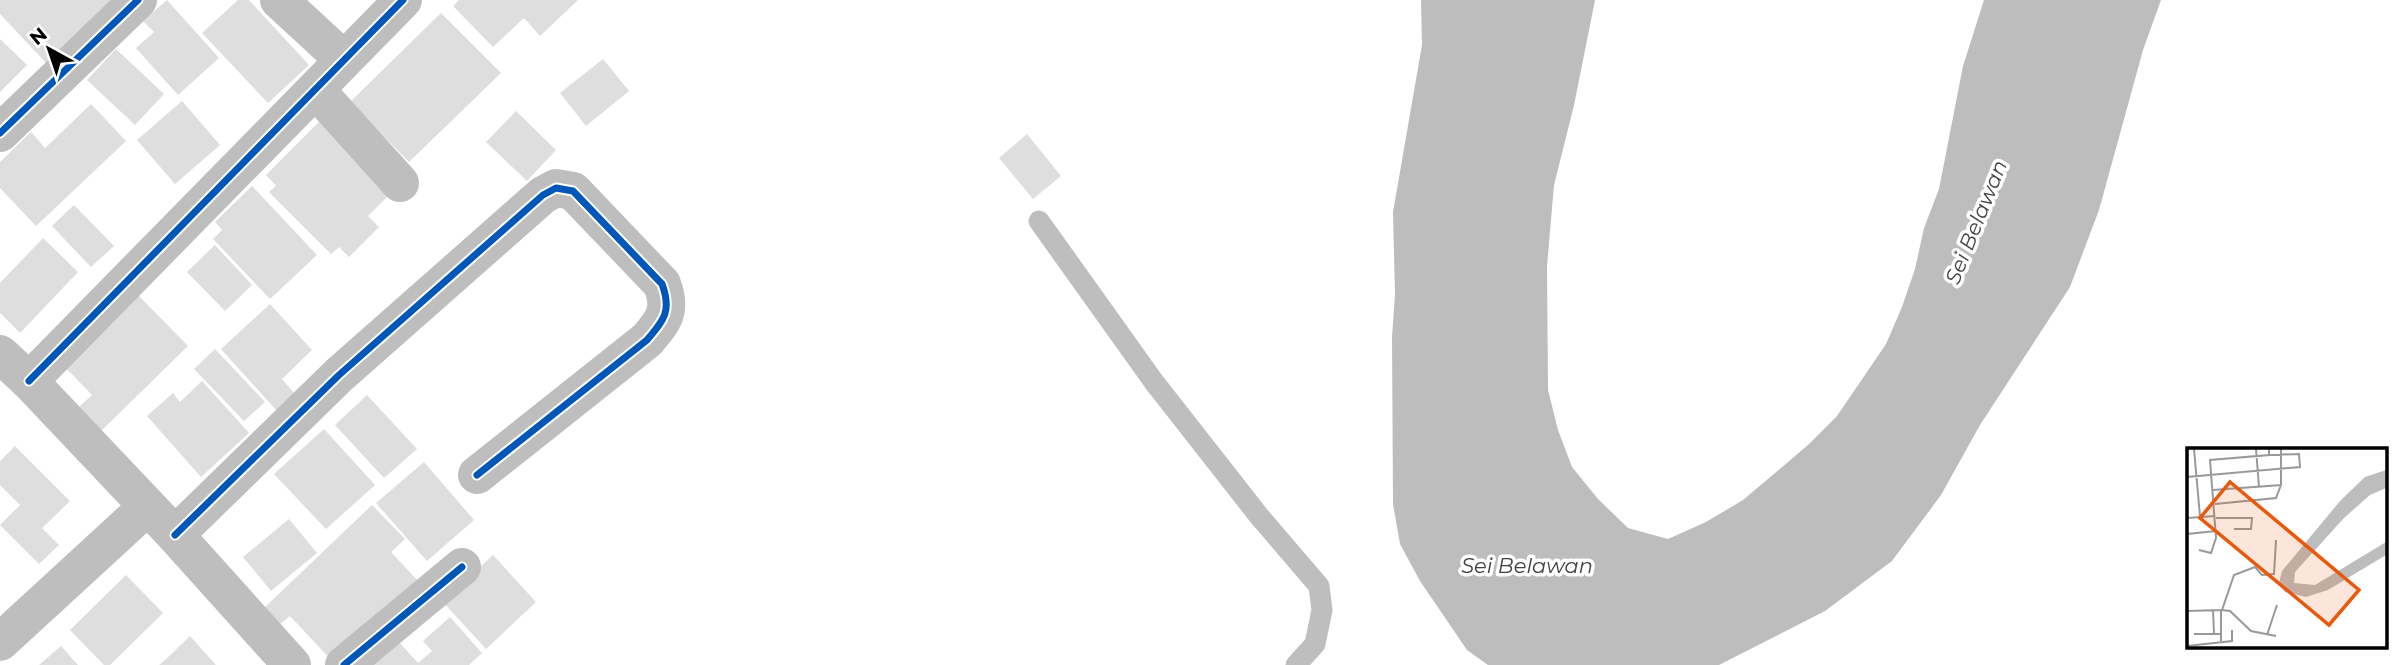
<svg xmlns="http://www.w3.org/2000/svg" width="2404" height="665" font-family="Montserrat,sans-serif">
<rect width="100%" height="100%" fill="#fff"/>
<path fill="#bdbdbd" d="M1421 0H1595L1574 105 1554 185 1547 266 1548 390 1558 430 1572 467 1598 499 1628 528 1668 539 1706 522 1743 500 1808 445 1837 416 1886 344 1902 307 1915 269 1924 228 1939 189 1963 66 1984 0H2161L2143 50 2099 210 2070 287 1980 425 1941 495 1892 561 1825 611 1719 665H1488L1467 650 1420 581 1400 544 1393 504 1392 337 1395 295 1393 212 1422 45Z"/>
<g fill="#dedede">
<path d="M0 0H113L47 64 0 14Z"/>
<path d="M167 0 219 58 178 95 136 48 154 32 143 21Z"/>
<path d="M238 0H249L309 65 268 103 202 33Z"/>
<path d="M459 0H578L540 36 524 18 493 47 453 6Z"/>
<path d="M441 13 501 73 409 162 350 102Z"/>
<path d="M0 39 27 65 0 92Z"/>
<path d="M116 49 164 94 135 125 87 80Z"/>
<path d="M603 59 629 91 586 126 560 93Z"/>
<path d="M182 101 220 145 175 184 137 140Z"/>
<path d="M91 104 126 141 36 226 0 188V162L31 132 45 148Z"/>
<path d="M516 111 556 150 527 181 486 142Z"/>
<path d="M324 117 395 189 368 216 379 227 349 257 339 247 331 254 269 192 276 186 266 175Z"/>
<path d="M1027 134 1061 176 1033 199 999 158Z"/>
<path d="M252 186 317 255 270 299 213 239 222 230 215 222Z"/>
<path d="M74 205 114 246 91 267 52 226Z"/>
<path d="M43 238 78 272 20 333 0 313V283Z"/>
<path d="M215 245 252 285 225 311 187 272Z"/>
<path d="M138 295 188 346 101 431 78 408 92 395 65 367Z"/>
<path d="M270 304 312 350 282 379 295 394 277 411 221 349Z"/>
<path d="M215 349 265 402 244 421 194 369Z"/>
<path d="M202 381 249 433 201 477 147 416 173 393 180 402Z"/>
<path d="M367 395 417 449 384 478 335 425Z"/>
<path d="M324 429 375 485 326 529 274 474Z"/>
<path d="M15 446 70 501 42 528 59 545 39 564 0 525 20 505 0 485V461Z"/>
<path d="M424 462 474 520 427 561 376 503Z"/>
<path d="M372 505 405 539 391 552 419 582 334 663 290 616 279 625 263 609Z"/>
<path d="M289 519 317 553 271 591 243 557Z"/>
<path d="M493 555 536 602 486 649 443 602Z"/>
<path d="M126 575 163 613 110 665H104L70 630Z"/>
<path d="M450 617 482 653 469 665H371L398 641 418 663 432 651 423 641Z"/>
<path d="M190 636 216 665H159L164 661Z"/>
<path d="M61 646 78 665H39Z"/>
</g>
<g fill="none" stroke-linecap="round" stroke-linejoin="round">
<path stroke="#bebebe" stroke-width="21" d="M1039 221 1154 382 1259 516 1319 586 1322 610 1315 644 1296 665"/>
<g stroke="#bebebe" stroke-width="38">
<path d="M279 0 343 59"/>
<path d="M316 90 400 183"/>
<path d="M0 133 138 0"/>
<path d="M0 354 29 381 175 535 292 665"/>
<path d="M29 381 403 0"/>
<path d="M175 535 339 375 543 195 556 188 573 191 662 284C672 311 664 320 647 340L477 475"/>
<path d="M0 642 147 507"/>
<path d="M344 665 462 567"/>
</g>
<defs>
<g id="cycleway">
<path d="M0 133 138 0"/>
<path d="M29 381 403 0"/>
<path d="M175 535 339 375 543 195 556 188 573 191 662 284C672 311 664 320 647 340L477 475"/>
<path d="M344 665 462 567"/>
</g>
</defs>
<use href="#cycleway" stroke="#fff" stroke-width="11"/>
<use href="#cycleway" stroke="#0057b8" stroke-width="7"/>
</g>
<g text-anchor="middle" dominant-baseline="central" stroke-width="7" stroke-linejoin="round" paint-order="stroke">
<g font-size="21" font-style="italic" fill="#424242" stroke="#fff">
<text transform="translate(1976 222) rotate(-68)">Sei Belawan</text>
<text x="1527" y="565">Sei Belawan</text>
</g>
</g>
<g transform="translate(2187 448)">
<rect width="200" height="200" fill="#fff"/>
<path d="M199 22V40L183 47 157 70 108 124 107 135 128 137 199 94V107L141 142 119 149 98 144 92 135 95 123 153 53 178 29Z" fill="#bdbdbd"/>
<path fill="none" stroke="#999" stroke-width="2" d="M7 1 13 68M69 1 72 39M0 29 113 19 112 6 82 7M26 42 94 37V1M28 56 89 50 94 37M0 70 28 68M29 70H65L64 81H47M0 86 29 83M12 102 24 105 29 90 23 12 82 7V1M26 162 27 186M34 162 43 163 64 183 89 188M35 162 47 127 68 119 75 127 87 126 89 92M0 163 34 162V193M7 186H34M80 187 90 157M0 198 45 193V182"/>
<path fill="#e8590c" fill-opacity="0.15" stroke="#e8590c" stroke-width="3.5" d="M43 34 172 142 142 177 13 70Z"/>
<rect width="200" height="200" fill="none" stroke="#000" stroke-width="3.5"/>
</g>
<g transform="translate(49 49) rotate(320)" stroke="#ffffff" stroke-width="5" paint-order="stroke">
<path d="M0-5L12 26L0 18L-12 26Z" fill="#000000"/>
<text y="-10" font-size="19" font-weight="bold" text-anchor="middle" fill="#000000">N</text>
</g>
</svg>
